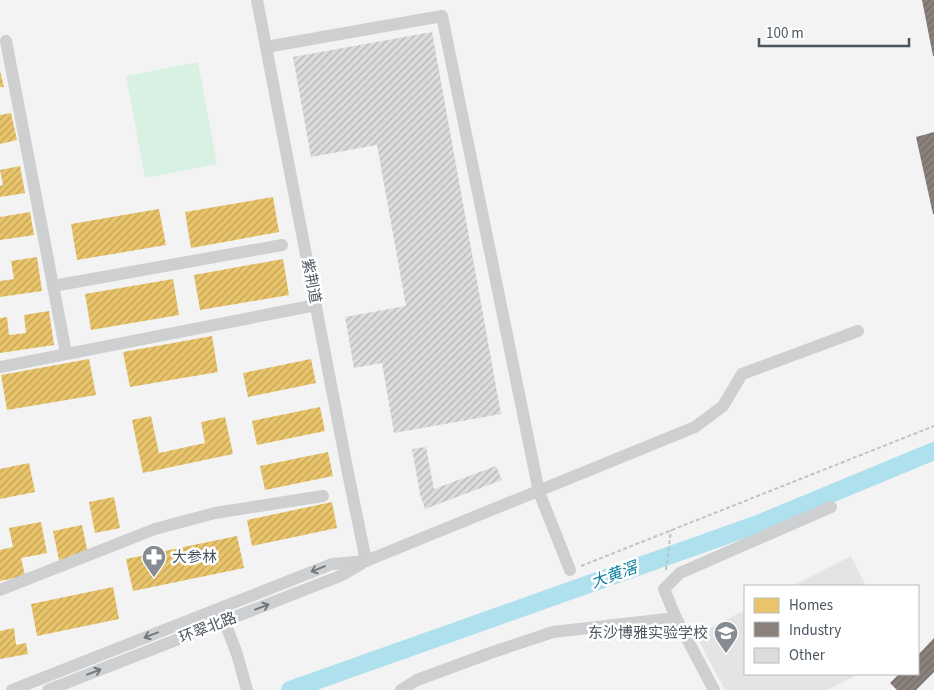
<svg xmlns="http://www.w3.org/2000/svg" width="934" height="690" font-family="'Source Sans 3','Noto Sans SC',sans-serif">
<defs>
<pattern id="homes-hatch" width="6" height="6" patternUnits="userSpaceOnUse" patternTransform="scale(1.25)"><rect width="6" height="6" fill="#e9c46a"/><path d="M-1 1l2-2M0 6l6-6M5 7l2-2" fill="none" stroke="#bfa25b"/></pattern>
<pattern id="industry-hatch" width="6" height="6" patternUnits="userSpaceOnUse" patternTransform="scale(1.25)"><rect width="6" height="6" fill="#8a817c"/><path d="M-1 1l2-2M0 6l6-6M5 7l2-2" fill="none" stroke="#736c69"/></pattern>
<pattern id="building-hatch" width="6" height="6" patternUnits="userSpaceOnUse" patternTransform="scale(1.25)"><rect width="6" height="6" fill="#dcdcdd"/><path d="M-1 1l2-2M0 6l6-6M5 7l2-2" fill="none" stroke="#b4b5b7"/></pattern>
</defs>
<rect width="100%" height="100%" fill="#f3f3f3"/>
<g fill="#e5e4e5">
<path d="M851 556 866 586H792Z"/>
<path d="M745 610V674H859L827 690H725L696 635Z"/>
</g>
<path fill="#d9f1e2" d="M198 62 217 164 145 178 126 76Z"/>
<g fill="url(#homes-hatch)">
<path d="M0 71 4 87H0Z"/>
<path d="M11 113 17 140 0 144V115Z"/>
<path d="M20 166 25 193 0 197V186L3 185 0 170Z"/>
<path d="M273 197 279 232 191 248 185 212Z"/>
<path d="M159 209 166 245 77 260 71 224Z"/>
<path d="M30 212 34 235 0 240V217Z"/>
<path d="M37 257 42 291 0 297V281L14 279 11 261Z"/>
<path d="M283 259 289 295 200 310 194 275Z"/>
<path d="M173 279 179 315 91 330 85 294Z"/>
<path d="M49 311 54 345 0 353V318L7 317 9 335 26 333 24 315Z"/>
<path d="M212 336 218 372 130 387 123 352Z"/>
<path d="M89 359 96 395 7 410 1 375Z"/>
<path d="M311 359 316 383 248 397 243 373Z"/>
<path d="M320 407 325 431 257 445 252 421Z"/>
<path d="M151 416 159 453 205 443 201 422 225 417 233 454 143 473 132 420Z"/>
<path d="M328 452 333 476 265 490 260 466Z"/>
<path d="M29 463 35 492 0 499V469Z"/>
<path d="M114 497 120 528 95 533 89 502Z"/>
<path d="M332 502 337 528 252 546 247 520Z"/>
<path d="M41 522 47 553 21 558 25 576 0 581V550L13 547 9 528Z"/>
<path d="M82 525 88 554 59 560 53 531Z"/>
<path d="M237 536 244 568 133 591 126 559Z"/>
<path d="M113 587 119 619 37 636 31 604Z"/>
<path d="M14 628 16 645 26 643 28 654 0 659V631Z"/>
</g>
<g fill="url(#industry-hatch)">
<path d="M922 0H934V56H933Z"/>
<path d="M934 132V214H933L916 137Z"/>
<path d="M934 638V672L916 690H897L890 683 899 674H918V655Z"/>
</g>
<g fill="none" stroke-linecap="round" stroke-linejoin="round">
<path stroke="#aee0ee" stroke-width="18" d="M290 690 758 524 934 451"/>
</g>
<g fill="url(#building-hatch)">
<path d="M432 32 501 414 394 433 382 363 354 368 345 317 406 306 377 145 311 157 293 57Z"/>
<path d="M426 447 434 489 496 466 502 480 425 509 420 494 412 449Z"/>
</g>
<g fill="none" stroke-linecap="round" stroke-linejoin="round">
<g stroke="#bbc6c3" stroke-width="2" stroke-dasharray="4 2.5" stroke-linecap="butt">
<path d="M581 566 934 426"/>
<path d="M666 570 671 530"/>
</g>
<g stroke="#cdcfd1" stroke-width="12">
<path d="M257 0 347 468 366 561"/>
<path d="M6 41 66 353"/>
<path d="M266 47 442 16 539 492 570 570"/>
<path d="M53 286 282 245"/>
<path d="M0 367 316 305"/>
<path d="M0 590 155 529 215 513 323 496"/>
<path d="M222 615 237 654 247 690"/>
<path d="M12 690 332 564 366 561 695 427 723 406 742 374 858 331"/>
<path d="M48 690 340 576 361 564"/>
<path d="M401 690 417 680 493 652 553 632 676 618"/>
<path d="M714 690 676 618 664 589 680 573 831 507"/>
</g>
</g>
<defs><path id="oneway-shaft" d="M-6 0H5M1.5-3L5.5 0L1.5 3" fill="none" stroke-width="1.6" stroke-linecap="round" stroke-linejoin="round" transform="scale(1.25)"/></defs>
<g stroke="#717a82">
<use href="#oneway-shaft" transform="translate(318 569) rotate(158)"/>
<use href="#oneway-shaft" transform="translate(262 607) rotate(-21)"/>
<use href="#oneway-shaft" transform="translate(151 635) rotate(159)"/>
<use href="#oneway-shaft" transform="translate(94 672) rotate(-21)"/>
</g>
<defs>
<symbol id="pharmacy-pin" viewBox="-11 -11 22 30"><path d="M0 17L-7.5 6A9.5 9.5 0 1 1 7.5 6Z" fill="#858c93" stroke="#fff"/><path d="M-2-6h4v4h4v4h-4v4h-4v-4h-4v-4h4Z" fill="#fff"/></symbol>
<symbol id="school-pin" viewBox="-11 -11 22 30"><path d="M0 17L-7.5 6A9.5 9.5 0 1 1 7.5 6Z" fill="#858c93" stroke="#fff"/><path d="M0-5L7-2L0 1L-7-2ZM-4 1L0 2.5L4 1V4Q0 6-4 4Z" fill="#fff"/></symbol>
</defs>
<g fill-rule="evenodd">
<use href="#pharmacy-pin" x="140" y="543" width="28" height="38"/>
<use href="#school-pin" x="712" y="619" width="28" height="38"/>
</g>
<g text-anchor="middle" dominant-baseline="central" stroke-width="5" stroke-linejoin="round" paint-order="stroke">
<g font-size="15" fill="#4a5560" stroke="#fff">
<text transform="translate(311 281) rotate(79)">紫荆道</text>
<text transform="translate(208 628) rotate(-21)">环翠北路</text>
</g>
<g font-size="15" fill="#4a5560" stroke="#fff" text-anchor="start">
<text x="172" y="557">大参林</text>
<text x="708" y="633" text-anchor="end">东沙博雅实验学校</text>
</g>
<g font-size="16" font-style="italic" fill="#0e7f9e" stroke="#fff">
<text transform="translate(614 575) rotate(-20)">大黄滘</text>
</g>
</g>
<rect x="744" y="585" width="175" height="90" fill="#ffffff" stroke="#b7bbbf"/>
<rect x="754" y="598" width="25" height="15" fill="#e9c46a" stroke="#b7bbbf"/>
<text x="789" y="610" font-size="15" fill="#4a5560">Homes</text>
<rect x="754" y="622" width="25" height="15" fill="#8a817c" stroke="#b7bbbf"/>
<text x="789" y="635" font-size="15" fill="#4a5560">Industry</text>
<rect x="754" y="648" width="25" height="15" fill="#dcdcdd" stroke="#b7bbbf"/>
<text x="789" y="660" font-size="15" fill="#4a5560">Other</text>
<path d="M759 38v8h150v-8" fill="none" stroke="#4a5560" stroke-width="2.5"/>
<text x="766" y="38" font-size="15" fill="#4a5560" stroke="#ffffff" stroke-width="4" paint-order="stroke">100 m</text>
</svg>
